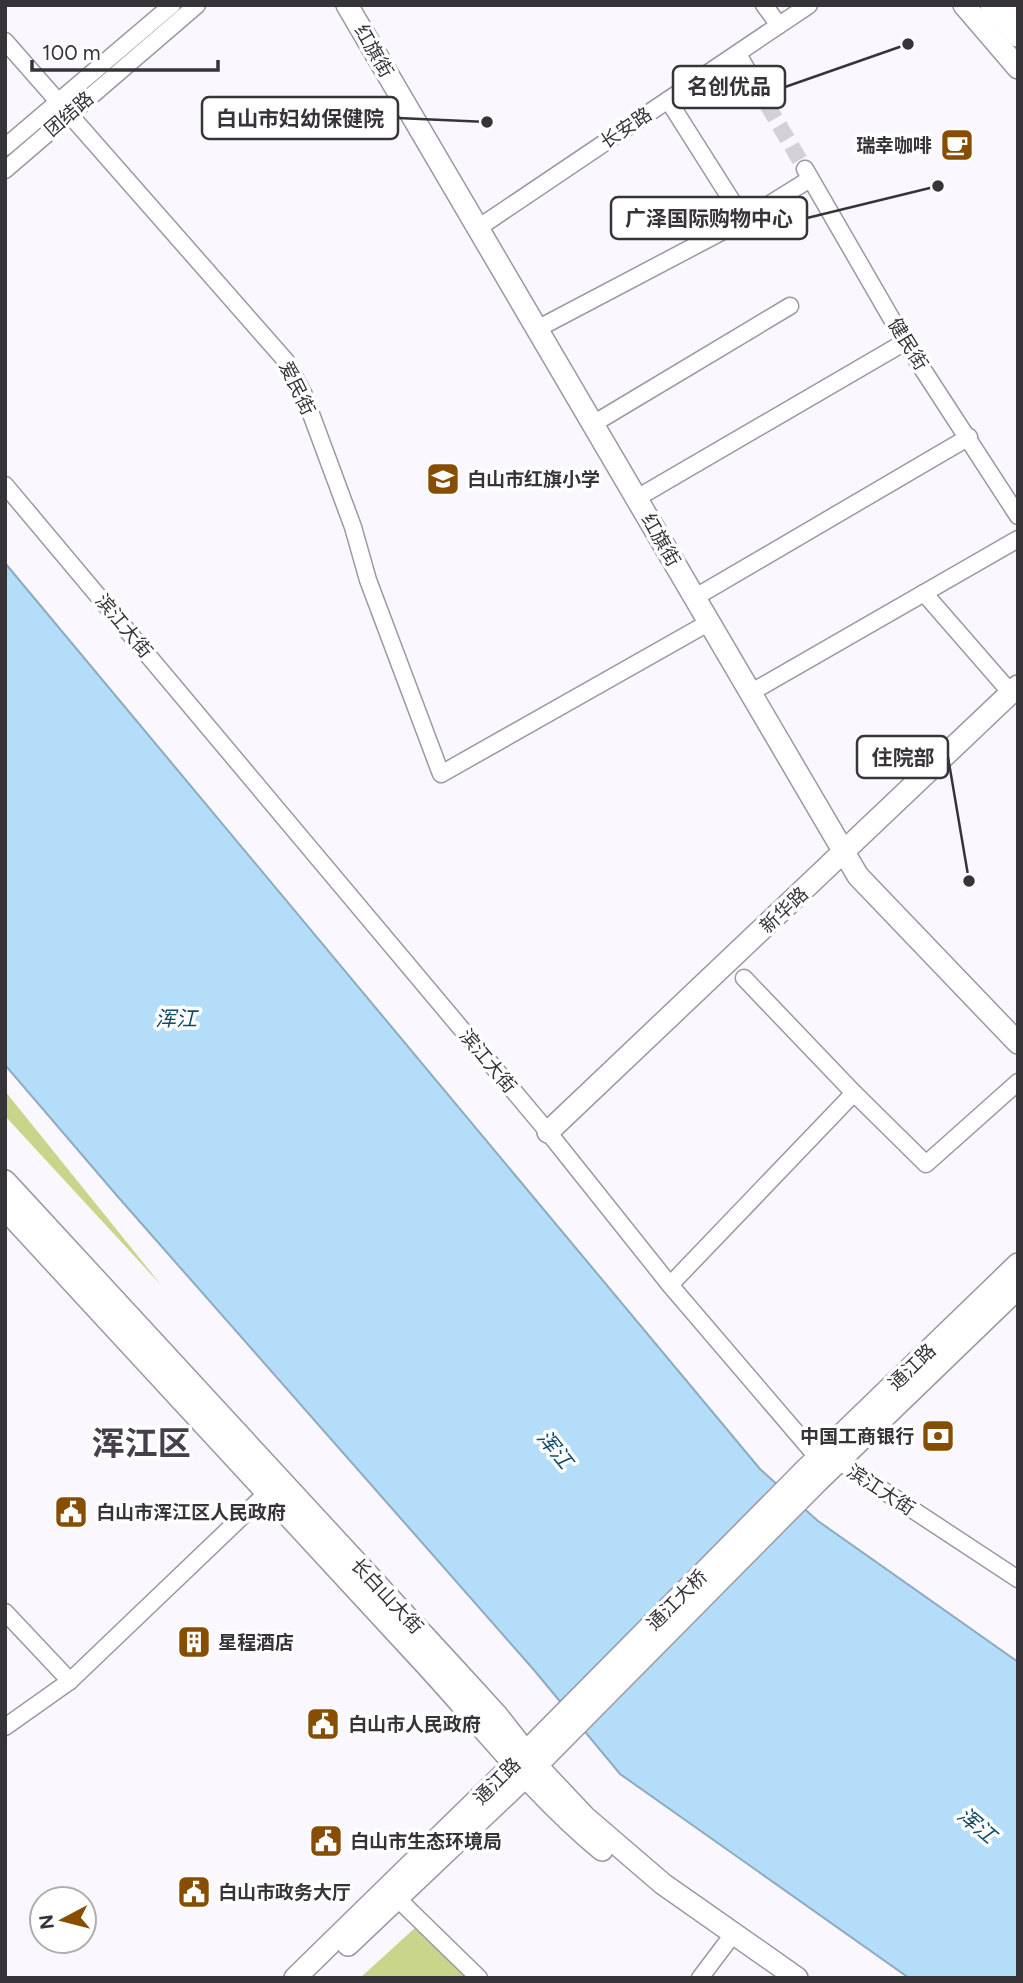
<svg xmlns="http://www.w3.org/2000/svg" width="1023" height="1983" font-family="Figtree,'Noto Sans SC',sans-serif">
<rect width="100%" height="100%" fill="#faf8fe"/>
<g fill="#cad58c">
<path d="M5 1091 162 1286 5 1116Z"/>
<path d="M417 1926 468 1978H360Z"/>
</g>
<path fill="#b3ddf9" stroke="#8eaabf" stroke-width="2" d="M5 563 760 1469 818 1521 1018 1662V1978H909L620 1774 534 1670 119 1198 5 1065Z"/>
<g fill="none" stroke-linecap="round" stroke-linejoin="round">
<path stroke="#d3d1d7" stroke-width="16" stroke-dasharray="16 8" stroke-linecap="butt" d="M755 84 805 169"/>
<defs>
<g id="minor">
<path d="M764 5 779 25"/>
<path d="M1003 19 1018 6"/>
<path d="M5 41 286 361 304 395 353 527 368 580 441 774 708 623"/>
<path d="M738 54 755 84"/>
<path d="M668 100 744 220"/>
<path d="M5 147 172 5"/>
<path d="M805 169 905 342 1018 516"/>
<path d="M5 170 197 5"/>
<path d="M478 228 809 5"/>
<path d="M537 329 744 220 810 179"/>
<path d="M593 424 790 306"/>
<path d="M5 485 548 1132 670 1285 818 1458 840 1462 1018 1579"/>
<path d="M637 498 905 342"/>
<path d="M924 593 1011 693"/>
<path d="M694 598 969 437"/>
<path d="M750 693 1018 539"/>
<path d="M744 978 854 1093"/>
<path d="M670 1285 854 1093 926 1164 1018 1082"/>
<path d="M5 1612 70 1681"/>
<path d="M5 1727 70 1681 274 1486"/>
<path d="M398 1899 479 1978"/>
<path d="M700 1978 734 1933"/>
</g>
<g id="major">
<path d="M347 5 858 876 1018 1043"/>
<path d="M964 5 1018 68"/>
<path d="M991 5 1018 36"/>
<path d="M548 1132 1018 686"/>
<path d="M5 1181 453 1667 496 1714 536 1765 585 1817 663 1884 797 1978"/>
<path d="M5 1209C142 1357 278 1506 416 1654 478 1720 532 1792 602 1850"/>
<path d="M348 1945 524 1778 817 1482 1018 1288"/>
<path d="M295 1978 514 1764 805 1470 1018 1264"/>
</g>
</defs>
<use href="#minor" stroke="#9c97a4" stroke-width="19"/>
<use href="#major" stroke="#9c97a4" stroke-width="24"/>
<use href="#minor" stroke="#fff" stroke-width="16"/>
<use href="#major" stroke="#fff" stroke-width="21"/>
</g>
<defs>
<symbol id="cafe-square" viewBox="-11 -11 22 22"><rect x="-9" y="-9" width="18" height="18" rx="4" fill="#874e03" stroke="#fff"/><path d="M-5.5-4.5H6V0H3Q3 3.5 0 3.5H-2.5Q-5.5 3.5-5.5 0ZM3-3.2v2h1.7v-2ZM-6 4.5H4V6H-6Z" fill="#fff"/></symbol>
<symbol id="school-square" viewBox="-11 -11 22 22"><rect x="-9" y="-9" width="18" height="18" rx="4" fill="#874e03" stroke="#fff"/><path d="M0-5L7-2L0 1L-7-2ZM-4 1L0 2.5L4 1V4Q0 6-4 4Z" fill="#fff"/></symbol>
<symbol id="bank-square" viewBox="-11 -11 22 22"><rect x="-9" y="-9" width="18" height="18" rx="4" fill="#874e03" stroke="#fff"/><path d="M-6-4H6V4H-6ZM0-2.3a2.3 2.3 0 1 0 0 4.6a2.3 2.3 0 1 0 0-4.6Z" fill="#fff"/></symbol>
<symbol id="civic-square" viewBox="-11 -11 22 22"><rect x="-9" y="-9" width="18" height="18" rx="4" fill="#874e03" stroke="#fff"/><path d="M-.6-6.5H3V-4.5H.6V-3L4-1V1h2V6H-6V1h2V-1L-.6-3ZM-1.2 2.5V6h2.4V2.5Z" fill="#fff"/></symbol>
<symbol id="building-square" viewBox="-11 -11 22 22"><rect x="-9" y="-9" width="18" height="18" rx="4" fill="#874e03" stroke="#fff"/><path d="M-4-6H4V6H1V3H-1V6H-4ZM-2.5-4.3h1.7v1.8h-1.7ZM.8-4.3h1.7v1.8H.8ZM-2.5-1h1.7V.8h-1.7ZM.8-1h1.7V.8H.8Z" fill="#fff"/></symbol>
</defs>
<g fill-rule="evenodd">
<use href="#cafe-square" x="938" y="126" width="38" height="38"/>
<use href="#school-square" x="424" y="460" width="38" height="38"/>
<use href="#bank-square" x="919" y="1417" width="38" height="38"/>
<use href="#civic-square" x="52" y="1493" width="38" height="38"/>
<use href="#building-square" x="175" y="1623" width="38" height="38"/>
<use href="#civic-square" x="304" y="1705" width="38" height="38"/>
<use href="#civic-square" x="307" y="1822" width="38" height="38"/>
<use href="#civic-square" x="175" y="1873" width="38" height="38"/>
</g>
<g text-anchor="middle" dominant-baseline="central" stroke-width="7" stroke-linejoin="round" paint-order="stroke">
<g font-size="19" fill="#363439" stroke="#fff">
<text transform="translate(374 51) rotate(60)">红旗街</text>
<text transform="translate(69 114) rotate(-41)">团结路</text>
<text transform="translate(626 128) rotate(-34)">长安路</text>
<text transform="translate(908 344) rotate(58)">健民街</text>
<text transform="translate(297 388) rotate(64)">爱民街</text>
<text transform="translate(661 540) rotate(60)">红旗街</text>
<text transform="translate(124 626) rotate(50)">滨江大街</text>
<text transform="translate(784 910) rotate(-43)">新华路</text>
<text transform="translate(488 1061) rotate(50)">滨江大街</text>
<text transform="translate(912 1367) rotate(-44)">通江路</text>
<text transform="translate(881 1490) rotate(33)">滨江大街</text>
<text transform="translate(387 1596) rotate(47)">长白山大街</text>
<text transform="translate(677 1600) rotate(-45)">通江大桥</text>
<text transform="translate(497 1781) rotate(-45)">通江路</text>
</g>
<g font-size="19" font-weight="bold" fill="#363439" stroke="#fff" text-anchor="start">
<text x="932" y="145" text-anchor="end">瑞幸咖啡</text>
<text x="467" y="479">白山市红旗小学</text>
<text x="914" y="1436" text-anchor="end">中国工商银行</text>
<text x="96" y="1512">白山市浑江区人民政府</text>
<text x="218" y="1642">星程酒店</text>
<text x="348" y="1724">白山市人民政府</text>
<text x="350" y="1841">白山市生态环境局</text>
<text x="218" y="1892">白山市政务大厅</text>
</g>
<g font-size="21" font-style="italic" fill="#124b69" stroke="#fff">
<text x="176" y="1018">浑江</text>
<text transform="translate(555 1449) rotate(51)">浑江</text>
<text transform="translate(977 1825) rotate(40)">浑江</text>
</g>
<g font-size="33" font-weight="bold" fill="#45404b" stroke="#fff">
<text x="141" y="1443">浑江区</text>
</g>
</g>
<path fill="none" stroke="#363439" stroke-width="2.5" d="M908 44L785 87M487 122L398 118M938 186L807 218M969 881L948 757"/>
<g fill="#363439" stroke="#fff" stroke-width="2.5">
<circle cx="908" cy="44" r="7"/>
<circle cx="487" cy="122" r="7"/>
<circle cx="938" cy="186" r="7"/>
<circle cx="969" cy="881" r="7"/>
</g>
<g fill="#fff" stroke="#363439" stroke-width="2.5">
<rect x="673" y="66" width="112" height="42" rx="7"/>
<rect x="202" y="97" width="196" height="42" rx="7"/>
<rect x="611" y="197" width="196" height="42" rx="7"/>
<rect x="857" y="736" width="91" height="42" rx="7"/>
</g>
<g font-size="21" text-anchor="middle" font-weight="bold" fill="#363439">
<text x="729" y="94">名创优品</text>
<text x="300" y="126">白山市妇幼保健院</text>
<text x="709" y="226">广泽国际购物中心</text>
<text x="903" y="765">住院部</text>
</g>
<rect width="1023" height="1983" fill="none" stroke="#363439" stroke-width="14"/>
<g transform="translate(63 1920) rotate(263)"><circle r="33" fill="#ffffff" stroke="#afaeb0" stroke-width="2"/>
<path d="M0-5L12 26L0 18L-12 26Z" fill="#874e03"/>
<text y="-10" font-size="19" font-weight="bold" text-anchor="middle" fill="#363439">N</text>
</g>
<path d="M32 60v10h186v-10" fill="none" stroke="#363439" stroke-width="3.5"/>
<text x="42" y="60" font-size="21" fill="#363439" stroke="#ffffff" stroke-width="5" paint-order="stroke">100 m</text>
</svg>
